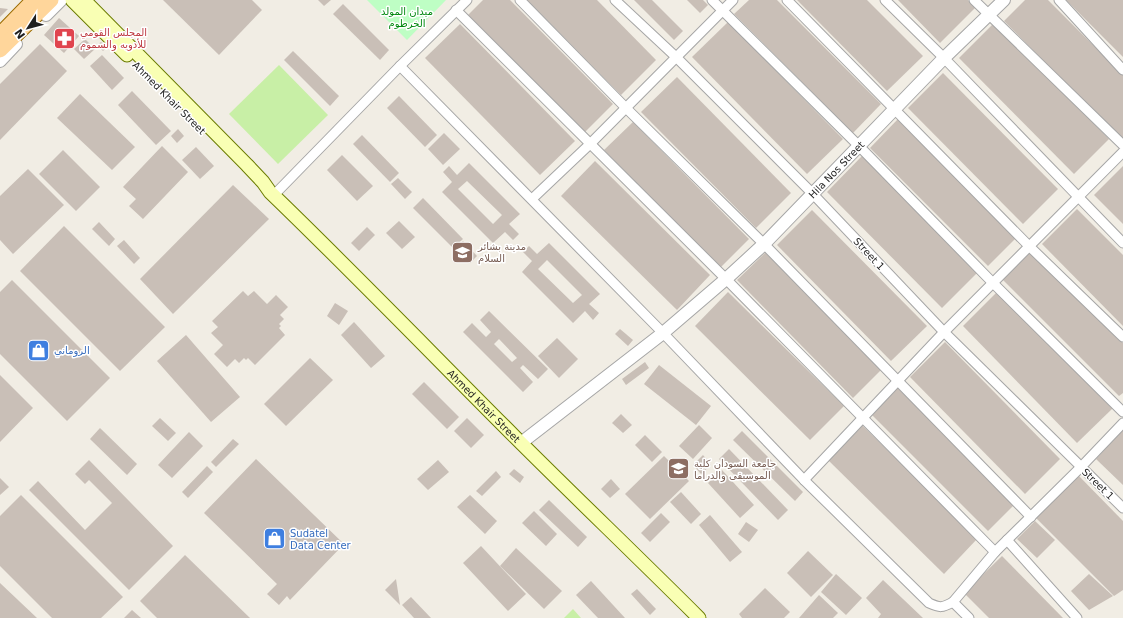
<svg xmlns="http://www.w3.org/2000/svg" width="1123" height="618" font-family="'DejaVu Sans','Noto Naskh Arabic',sans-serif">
<rect width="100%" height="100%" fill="#f1ede4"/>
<g fill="#c8efa6">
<path d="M279 65 328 115 278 164 229 114Z"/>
<path d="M573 609 581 618H564Z"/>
</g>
<path fill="#befec4" d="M367 0H446L407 40Z"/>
<g fill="#c9bfb7" fill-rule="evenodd">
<path d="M163 0H252L262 10 219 55Z"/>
<path d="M318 0H331L324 6Z"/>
<path d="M483 0H510L613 104 584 133 468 15Z"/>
<path d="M527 0H597L656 60 621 95Z"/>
<path d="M634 0H652L683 31 674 40Z"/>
<path d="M687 0H703L708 5 700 13Z"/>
<path d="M749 0H777L881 104 853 133 734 14Z"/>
<path d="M797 0H867L923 56 887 91Z"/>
<path d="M898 0H968L975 8 940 43Z"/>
<path d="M1025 0H1048L1123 75V137L1121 139 1004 21Z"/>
<path d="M1066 0H1123V57Z"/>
<path d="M343 4 389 50 380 60 333 14Z"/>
<path d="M0 8 8 9 0 17Z"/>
<path d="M59 18 79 36 64 53 44 35Z"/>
<path d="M728 22 843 139 807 174 692 57Z"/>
<path d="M994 23 1109 139 1074 174 959 58Z"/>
<path d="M460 24 575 141 540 175 425 58Z"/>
<path d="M85 39 95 49 84 59 74 49Z"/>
<path d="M101 42 107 47 103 51 97 45Z"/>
<path d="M40 44 67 71 0 140V84Z"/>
<path d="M293 51 339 96 330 106 284 60Z"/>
<path d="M102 55 124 78 112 90 90 66Z"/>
<path d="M943 73 1058 189 1023 224 908 108Z"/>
<path d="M677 77 791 193 756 228 641 112Z"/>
<path d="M132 91 171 131 156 145 118 105Z"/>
<path d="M80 94 135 147 112 170 57 118Z"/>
<path d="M399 96 437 135 425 147 387 108Z"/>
<path d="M898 119 1016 238 988 266 870 148Z"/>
<path d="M633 122 749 239 720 268 604 150Z"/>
<path d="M178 129 184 136 177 143 171 136Z"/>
<path d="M444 133 460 149 443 165 428 149Z"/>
<path d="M362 135 399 173 390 182 353 144Z"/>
<path d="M162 146 188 172 143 219 129 206 136 199 123 187Z"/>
<path d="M196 147 214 166 200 179 182 160Z"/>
<path d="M63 150 100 187 76 211 39 174Z"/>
<path d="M342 155 373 186 357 201 327 170Z"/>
<path d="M862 156 977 273 942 308 827 192Z"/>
<path d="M595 161 710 275 677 310 561 196Z"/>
<path d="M469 163 520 214 509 224 519 234 513 240 505 232 493 243 442 192 452 182 443 172 449 166 457 175ZM467 181 502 215 493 224 458 189Z"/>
<path d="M1123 166V224L1094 195Z"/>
<path d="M28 169 64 205 13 254 0 240V196Z"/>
<path d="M398 178 412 192 405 199 391 184Z"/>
<path d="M233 185 269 219 173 314 140 279Z"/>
<path d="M423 198 463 239 453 248 413 208Z"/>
<path d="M1077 209 1123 255V326L1042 244Z"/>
<path d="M812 210 927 326 891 361 777 245Z"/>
<path d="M399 221 415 237 402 249 386 233Z"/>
<path d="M99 222 115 239 109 246 92 229Z"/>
<path d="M64 226 165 327 120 371 20 271Z"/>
<path d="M367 227 375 235 359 251 351 243Z"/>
<path d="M124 240 140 258 134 264 117 246Z"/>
<path d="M463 241 477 256 470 263 456 248Z"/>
<path d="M549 243 600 294 589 304 599 313 593 320 585 311 573 323 522 272 532 261 523 252 529 246 537 254ZM547 260 582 295 573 303 538 269Z"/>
<path d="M1030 249 1123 343V393L1119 396 1001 278Z"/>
<path d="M766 252 882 369 853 398 737 280Z"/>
<path d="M12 280 110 378 67 421 0 354V292Z"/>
<path d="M243 291 248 296 254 291 267 304 276 295 288 307 280 315 284 319 279 324 281 326 279 328 285 335 255 365 248 358 246 360 244 358 239 363 235 359 227 367 214 354 223 345 211 333 218 327 212 321Z"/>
<path d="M998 291 1113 408 1077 443 963 326Z"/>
<path d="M728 292 844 406 810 440 695 326Z"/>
<path d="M335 303 348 311 339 325 327 316Z"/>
<path d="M489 311 548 369 538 379 523 365 520 368 533 382 523 392 463 332 472 323 486 337 491 332 480 320ZM499 339 517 358 512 362 494 344Z"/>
<path d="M354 322 385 356 371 368 341 335Z"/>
<path d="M620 329 633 340 628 346 615 334Z"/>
<path d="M186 335 240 397 211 422 157 361Z"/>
<path d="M557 338 578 359 559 378 538 356Z"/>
<path d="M945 342 1060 459 1025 494 910 377Z"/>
<path d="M310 358 333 380 286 426 264 404Z"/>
<path d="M645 362 649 368 626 385 622 379Z"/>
<path d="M659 365 711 406 696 425 644 384Z"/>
<path d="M0 375 33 408 0 442Z"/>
<path d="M424 382 459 417 447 429 412 394Z"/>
<path d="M900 385 1016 503 988 531 871 414Z"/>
<path d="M621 414 632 425 623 433 612 423Z"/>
<path d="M160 418 176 433 168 441 152 426Z"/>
<path d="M467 418 484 435 471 448 454 431Z"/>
<path d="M699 425 712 438 693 459 679 446Z"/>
<path d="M862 425 977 539 944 574 828 460Z"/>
<path d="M100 428 137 464 127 475 90 439Z"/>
<path d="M1123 430V485L1096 459Z"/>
<path d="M742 431 803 492 795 501 733 440Z"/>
<path d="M189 432 203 446 172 478 158 465Z"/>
<path d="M645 435 662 452 652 462 635 445Z"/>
<path d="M233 439 239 444 216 467 211 462Z"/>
<path d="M729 449 788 510 778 520 719 459Z"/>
<path d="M703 455 711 465 701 474 693 465Z"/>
<path d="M664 456 689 481 650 519 625 494Z"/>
<path d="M256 459 344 544 290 600 287 596 279 605 267 594 277 584 204 513Z"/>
<path d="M89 460 173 546 129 590 29 490 38 481 85 530 112 503 89 480 85 484 75 474Z"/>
<path d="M438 460 449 472 428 490 417 479Z"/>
<path d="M207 466 213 472 188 498 182 492Z"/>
<path d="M514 469 524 477 520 483 509 474Z"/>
<path d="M722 470 754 505 740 518 708 483Z"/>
<path d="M496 471 501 477 482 496 476 491Z"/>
<path d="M1078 475 1123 521V590L1114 596 1035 517Z"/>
<path d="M0 478 9 487 0 495Z"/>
<path d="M611 479 620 489 610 498 601 489Z"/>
<path d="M681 492 701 514 691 524 670 502Z"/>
<path d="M21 495 123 597 101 618H52L0 566V516Z"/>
<path d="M470 495 497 521 485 534 457 507Z"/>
<path d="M549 500 587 537 578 547 539 510Z"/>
<path d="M534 511 557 534 546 546 522 523Z"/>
<path d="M661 513 670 522 650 542 641 533Z"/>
<path d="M710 515 742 552 730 562 699 525Z"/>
<path d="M1035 521 1055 540 1037 558 1017 539Z"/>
<path d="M746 522 758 530 749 542 738 534Z"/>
<path d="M481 546 526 594 508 611 463 563Z"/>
<path d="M516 548 562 591 544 609 500 566Z"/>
<path d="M808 551 833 575 811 597 787 573Z"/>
<path d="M185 555 250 618H157L140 601Z"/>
<path d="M1002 556 1063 618H989L964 593Z"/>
<path d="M836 574 862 598 846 615 821 592Z"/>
<path d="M1089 574 1113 596 1089 610 1071 591Z"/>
<path d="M396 579 400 605 385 590Z"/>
<path d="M883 580 923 618H878L881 614 866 598Z"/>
<path d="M591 581 625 618H598L576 595Z"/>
<path d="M0 583 37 618H0Z"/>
<path d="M765 588 790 612 784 618H742L739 614Z"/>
<path d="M637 589 656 609 650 615 631 594Z"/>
<path d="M819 595 838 613 833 618H799Z"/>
<path d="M411 597 431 618H414L402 605Z"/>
<path d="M132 610 141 618H124Z"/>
</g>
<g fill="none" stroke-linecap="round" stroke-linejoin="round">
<defs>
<g id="minor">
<path d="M520 0 626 108 764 244 1031 517"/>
<path d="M615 0 676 57 812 193 944 332 1123 508"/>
<path d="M712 0 858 145 993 283 1123 412"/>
<path d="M787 0 1030 247 1123 337"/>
<path d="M885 0 944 58 1123 243"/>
<path d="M974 0 1123 145"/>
<path d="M1059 0 1123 70"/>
<path d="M456 10 726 279 995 552"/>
<path d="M400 66 663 333 804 480 929 603C940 608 942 608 953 602L969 618"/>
<path d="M273 196 400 66 467 0"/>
<path d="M532 199 590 144 733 0"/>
<path d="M804 480 944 332 1123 152"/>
<path d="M1007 540 1077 618"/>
<path d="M953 602 995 552 1081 467 1123 423"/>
</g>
<g id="tertiary">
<path d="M46 15 61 0"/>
<path d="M0 61 16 44"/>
<path id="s1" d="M521 443 663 333 726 279 764 244 944 58 1004 0"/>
</g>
<g id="secondary">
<path d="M72 0 127 55"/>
<path id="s2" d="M84 0 247 165 263 182 270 192C353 272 433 355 515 437 576 498 638 557 699 618"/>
</g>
<g id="primary">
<path d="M0 35 34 0"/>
<path d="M0 50 51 0"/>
</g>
</defs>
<use href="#minor" stroke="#a6a6a6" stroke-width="11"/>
<use href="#tertiary" stroke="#a6a6a6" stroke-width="14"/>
<use href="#secondary" stroke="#6b7c00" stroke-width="15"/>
<use href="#primary" stroke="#9a6b00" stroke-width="17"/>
<use href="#minor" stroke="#fff" stroke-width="9"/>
<use href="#tertiary" stroke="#fff" stroke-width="12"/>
<use href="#secondary" stroke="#f9ffb4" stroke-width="13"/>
<use href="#primary" stroke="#ffd69b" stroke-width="15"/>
</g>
<defs>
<symbol id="pharmacy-square" viewBox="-11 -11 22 22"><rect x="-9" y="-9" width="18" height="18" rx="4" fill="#e0444e" stroke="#fff"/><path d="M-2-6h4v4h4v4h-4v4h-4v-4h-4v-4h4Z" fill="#fff"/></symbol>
<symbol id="university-square" viewBox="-11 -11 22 22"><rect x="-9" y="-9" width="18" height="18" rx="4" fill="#8d6e63" stroke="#fff"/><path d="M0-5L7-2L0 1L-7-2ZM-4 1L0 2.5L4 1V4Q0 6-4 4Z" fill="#fff"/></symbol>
<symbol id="shop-square" viewBox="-11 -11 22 22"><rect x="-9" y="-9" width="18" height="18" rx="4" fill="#3f7fe0" stroke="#fff"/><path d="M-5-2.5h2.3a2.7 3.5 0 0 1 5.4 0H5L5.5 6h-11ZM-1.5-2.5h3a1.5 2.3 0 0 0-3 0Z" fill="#fff"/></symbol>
</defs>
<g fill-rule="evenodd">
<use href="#pharmacy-square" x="52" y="26" width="25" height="25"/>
<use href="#university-square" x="450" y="240" width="25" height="25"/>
<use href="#shop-square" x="26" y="338" width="25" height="25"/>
<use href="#university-square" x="666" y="456" width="25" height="25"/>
<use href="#shop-square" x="262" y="526" width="25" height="25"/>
</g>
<g text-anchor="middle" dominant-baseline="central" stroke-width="3" stroke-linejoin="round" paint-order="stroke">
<g font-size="10" fill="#028810" stroke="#fff">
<text x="407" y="11">ميدان المولد<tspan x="407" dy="12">الخرطوم</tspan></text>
</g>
<g font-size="10" fill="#be3a42" stroke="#fff" text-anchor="start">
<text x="80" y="32">المجلس القومي<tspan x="80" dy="12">للأدويه والسموم</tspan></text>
</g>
<g font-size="10" fill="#1f1f1f" stroke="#fff">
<text transform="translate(169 98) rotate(45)">Ahmed Khair Street</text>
<text stroke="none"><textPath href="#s1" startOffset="418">Hila Nos Street</textPath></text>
<text transform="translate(869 254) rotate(47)">Street 1</text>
<text stroke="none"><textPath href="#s2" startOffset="570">Ahmed Khair Street</textPath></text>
<text transform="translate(1098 484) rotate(44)">Street 1</text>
</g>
<g font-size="10" fill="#785e54" stroke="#fff" text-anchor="start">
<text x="478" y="246">مدينة بشائر<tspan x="478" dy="12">السلام</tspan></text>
<text x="694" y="463">جامعة السودان كلية<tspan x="694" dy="12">الموسيقى والدراما</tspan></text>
</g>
<g font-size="10" fill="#366cbe" stroke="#fff" text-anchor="start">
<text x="54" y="350">الروماني</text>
<text x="290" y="533">Sudatel<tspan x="290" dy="12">Data Center</tspan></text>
</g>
</g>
<g transform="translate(28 28) rotate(234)" stroke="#ffffff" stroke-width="3" paint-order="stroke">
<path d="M0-3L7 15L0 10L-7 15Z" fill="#1f1f1f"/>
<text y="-6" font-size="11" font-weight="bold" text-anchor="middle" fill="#1f1f1f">N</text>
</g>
</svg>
